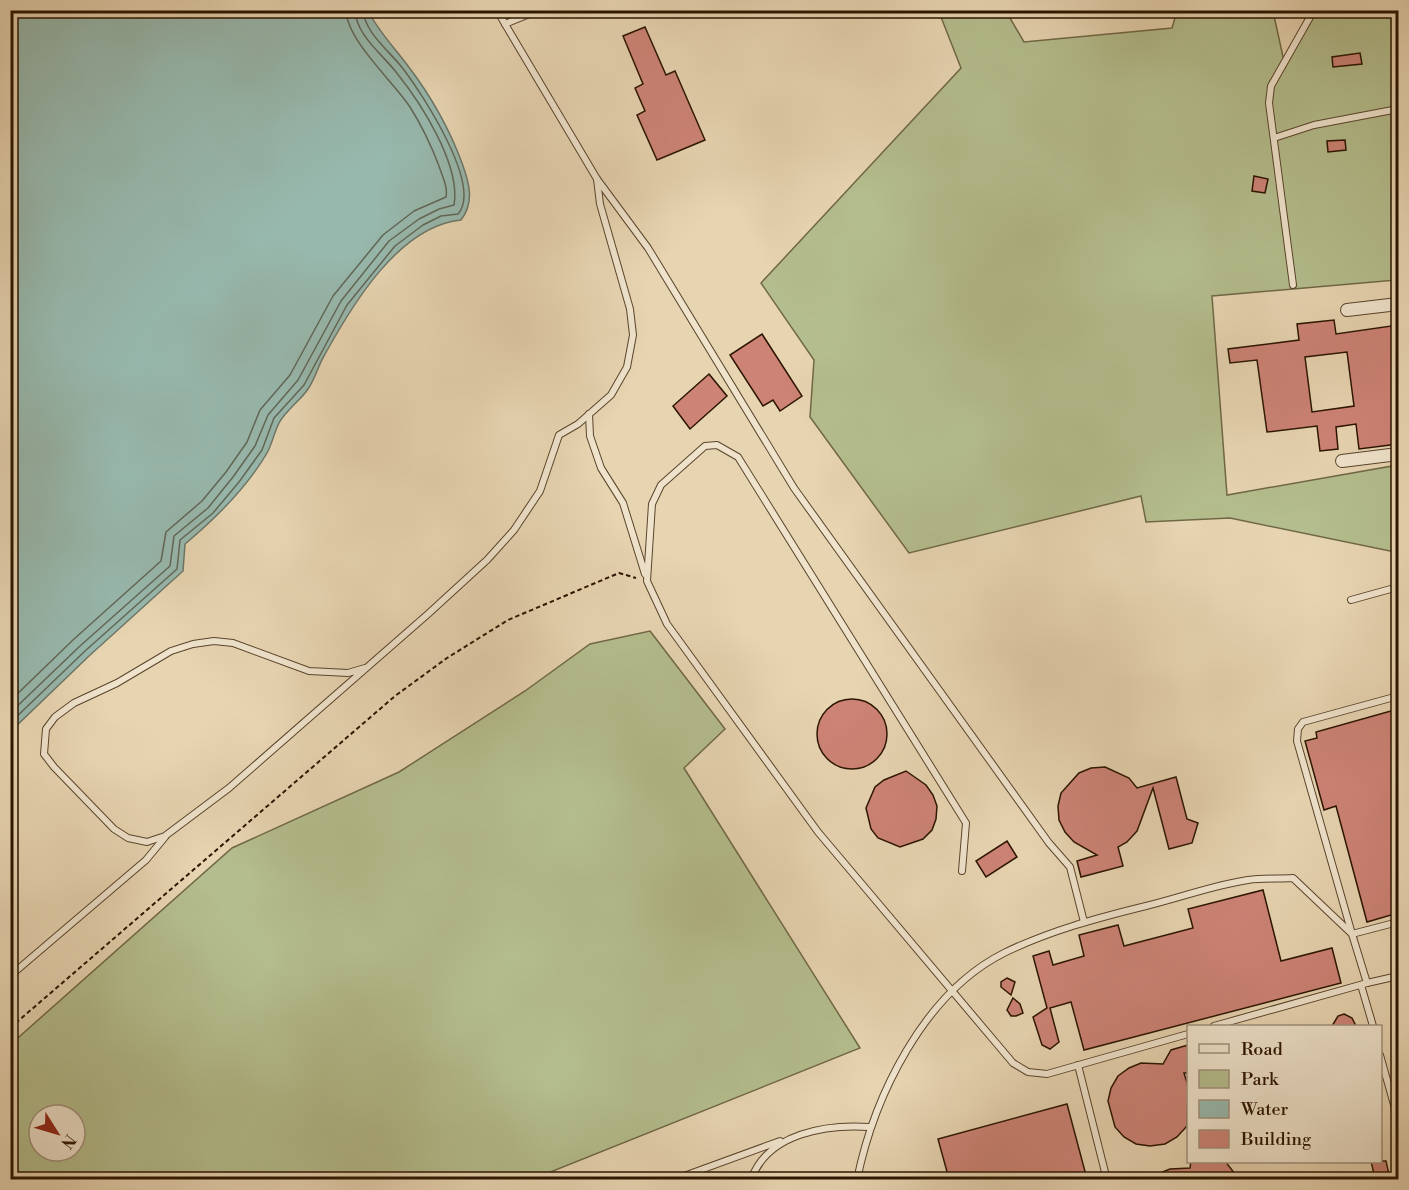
<svg xmlns="http://www.w3.org/2000/svg" width="1409" height="1190" font-family="'Libre Bodoni',serif">
<rect width="100%" height="100%" fill="#e7d4b1"/>
<filter id="stains"><feTurbulence type="fractalNoise" baseFrequency=".00333" numOctaves="4"/><feColorMatrix values="0 0 0 0 .2 0 0 0 0 .09 0 0 0 0 .02 0 0 0 .5 -.17"/></filter>
<radialGradient id="worn" r=".72"><stop offset=".6" stop-color="#630" stop-opacity="0"/><stop offset="1" stop-color="#630" stop-opacity=".3"/></radialGradient>
<g fill="#b4bd8d" stroke="#706846" stroke-width="1.5" fill-rule="evenodd">
<path d="M942 11H1006L1024 42 1172 28 1177 11H1273L1285 66 1317 11H1398V289L1396 280 1212 296 1227 495 1398 465V549L1390 551 1230 518 1146 522 1141 496 909 553 810 417 814 360 761 283 961 68 939 12Z"/>
<path d="M650 631 725 729 684 768 860 1048 533 1179H11V1044L232 848 399 772 525 691 590 644ZM39 1115H75V1151H39Z"/>
</g>
<path fill="#97b8ad" stroke="#6c7668" stroke-width="1.5" d="M11 10 368 11C379 32 394 47 408 66 431 96 449 128 462 163 469 182 475 202 461 220 399 226 352 305 324 356 318 366 315 379 308 389 300 401 286 410 279 423 274 433 272 444 267 453 246 489 216 518 185 544L183 571 89 656 11 731Z"/>
<g fill="none" stroke-linecap="round" stroke-linejoin="round">
<g stroke="#616656" stroke-width="1.5">
<path d="M10 701 74 639 161 561 166 532 202 501 226 472 247 442 260 410 290 375 333 296 383 235 414 211 446 197C448 186 442 176 439 166 431 145 422 126 410 107 393 81 347 41 346 10"/>
<path d="M10 713 80 646 170 566 174 536 208 508 233 477 255 446 268 415 298 380 341 301 389 241 419 219 439 209 454 205C461 165 421 103 396 72 382 54 356 35 355 10"/>
<path d="M10 723 85 651 177 569 180 540 213 513 239 482 262 450 274 418 304 385 347 305 395 246 423 225 441 216 458 214C483 186 422 94 404 70 391 52 365 34 363 10"/>
</g>
</g>
<g fill="#cd8376" stroke="#2b1400" stroke-width="1.5" fill-rule="evenodd">
<path d="M645 27 666 75 675 71 705 140 657 160 637 115 645 111 635 88 643 84 623 36Z"/>
<path d="M1360 53 1362 64 1333 67 1332 57Z"/>
<path d="M1345 140 1346 150 1328 152 1327 141Z"/>
<path d="M1254 176 1268 179 1265 193 1252 191Z"/>
<path d="M1334 320 1336 334 1398 325V444L1359 449 1356 424 1336 427 1338 449 1320 451 1317 426 1267 432 1257 360 1230 363 1228 349 1299 340 1297 324ZM1347 352 1354 406 1312 412 1305 357Z"/>
<path d="M762 334 802 396 780 411 773 400 763 406 730 355Z"/>
<path d="M709 374 727 396 690 429 673 406Z"/>
<circle cx="852" cy="734" r="35"/>
<path d="M1398 709V913L1367 922 1336 806 1324 810 1305 741 1317 738 1316 732Z"/>
<path d="M1105 767 1129 778 1137 788 1176 777 1187 819 1198 823 1192 843 1169 849 1153 788 1137 831 1127 842 1118 847 1123 866 1081 877 1077 861 1097 855 1074 842 1065 832 1059 820 1058 806 1061 793 1079 773 1091 768Z"/>
<path d="M906 771 926 785 933 795 937 806 936 819 932 830 923 839 900 847 878 838 871 829 866 808 875 787 884 780Z"/>
<path d="M1007 841 1017 857 986 877 976 861Z"/>
<path d="M1263 890 1281 961 1332 948 1341 983 1084 1050 1071 1002 1050 1008 1059 1042 1050 1049 1042 1045 1033 1017 1047 1008 1033 956 1049 951 1053 965 1084 956 1079 935 1118 925 1124 946 1193 928 1188 909Z"/>
<path d="M1007 978 1015 982 1011 995 1001 987V982Z"/>
<path d="M1013 998 1020 1004 1023 1013 1016 1016H1011L1007 1010Z"/>
<path d="M1344 1014 1352 1018 1356 1026H1332L1338 1016Z"/>
<path d="M1188 1045V1073H1184L1188 1086 1187 1126 1177 1137 1165 1144 1150 1146 1136 1144 1124 1137 1115 1127 1108 1101 1111 1088 1118 1076 1129 1068 1141 1063 1163 1064 1171 1050Z"/>
<path d="M1067 1104 1087 1179H949L938 1139Z"/>
<path d="M1191 1161H1225L1239 1179H1145L1170 1169 1190 1168Z"/>
<path d="M1371 1161H1386L1390 1179H1375Z"/>
</g>
<g fill="none" stroke-linecap="round" stroke-linejoin="round">
<defs>
<g id="lane">
<path d="M497 10 505 24"/>
<path d="M539 10 505 24 597 179 648 248 794 488 1049 843 1070 867 1084 922"/>
<path d="M1274 138 1314 125 1398 109"/>
<path d="M1293 285 1269 103 1271 86 1314 10"/>
<path d="M589 414 590 436 601 468 623 503 645 574"/>
<path d="M1351 600 1398 587"/>
<path d="M365 668 348 673 309 671 233 643 214 641 193 644 171 651 117 683 74 703 55 717 46 729 44 754 54 767 114 829 128 838 147 842 165 836 229 788 428 614 487 560 514 530 540 491 559 435 578 424 611 395 627 367 633 335 630 309 600 204 597 179"/>
<path d="M1398 696 1303 722 1298 729 1297 741 1352 934 1398 922"/>
<path d="M962 871 966 823 738 457 717 445 705 446 661 485 652 504 647 581 667 624 818 832 1013 1063 1028 1072 1047 1074 1188 1034"/>
<path d="M10 976 146 860 165 837"/>
<path d="M1361 985 1373 1026"/>
<path d="M1214 1026 1367 983"/>
<path d="M1380 1055 1398 1119"/>
<path d="M1078 1065 1107 1180"/>
<path d="M673 1180 780 1141"/>
<path d="M751 1180C767 1133 827 1124 870 1127"/>
<path d="M857 1180C874 1096 924 993 1004 953 1049 931 1097 918 1146 906 1179 898 1214 885 1248 880 1263 878 1278 879 1293 878L1352 934 1367 983 1398 976"/>
</g>
<g id="street">
<path d="M1347 310 1398 304"/>
<path d="M1342 461 1398 454"/>
</g>
</defs>
<use href="#lane" stroke="#5a442c" stroke-width="8"/>
<use href="#street" stroke="#5a442c" stroke-width="14"/>
<path stroke="#2b1400" stroke-width="2" stroke-dasharray="4.5 3" stroke-linecap="butt" d="M10 1028 395 696 447 658 508 620 619 573 636 578"/>
<use href="#lane" stroke="#efe3cc" stroke-width="6"/>
<use href="#street" stroke="#efe3cc" stroke-width="12"/>
</g>
<rect width="1409" height="1190" fill="none" stroke="#e7d4b1" stroke-width="36"/>
<rect x="12" y="12" width="1385" height="1166" fill="none" stroke="#2b1400" stroke-width="3"/>
<rect x="18" y="18" width="1373" height="1154" fill="none" stroke="#2b1400" stroke-width="1.5"/>
<rect x="1187" y="1025" width="195" height="138" fill="#efe3cc" stroke="#a1907a" stroke-width="1.5"/>
<rect x="1199" y="1044" width="30" height="9" fill="#efe3cc" stroke="#a1907a" stroke-width="1.5"/>
<text x="1241" y="1055" font-size="18" fill="#2b1400">Road</text>
<rect x="1199" y="1070" width="30" height="18" fill="#b4bd8d" stroke="#a1907a" stroke-width="1.5"/>
<text x="1241" y="1085" font-size="18" fill="#2b1400">Park</text>
<rect x="1199" y="1100" width="30" height="18" fill="#97b8ad" stroke="#a1907a" stroke-width="1.5"/>
<text x="1241" y="1115" font-size="18" fill="#2b1400">Water</text>
<rect x="1199" y="1130" width="30" height="18" fill="#cd8376" stroke="#a1907a" stroke-width="1.5"/>
<text x="1241" y="1145" font-size="18" fill="#2b1400">Building</text>
<g transform="translate(57 1133) rotate(127)"><circle r="28" fill="#efe3cc" stroke="#a1907a" stroke-width="1.5"/>
<path d="M0-4.5L10 22L0 15L-10 22Z" fill="#8f2418"/>
<text y="-9" font-size="16" font-weight="bold" text-anchor="middle" fill="#2b1400">N</text>
</g>
<rect width="100%" height="100%" filter="url(#stains)"/>
<rect width="100%" height="100%" fill="url(#worn)"/>
</svg>
